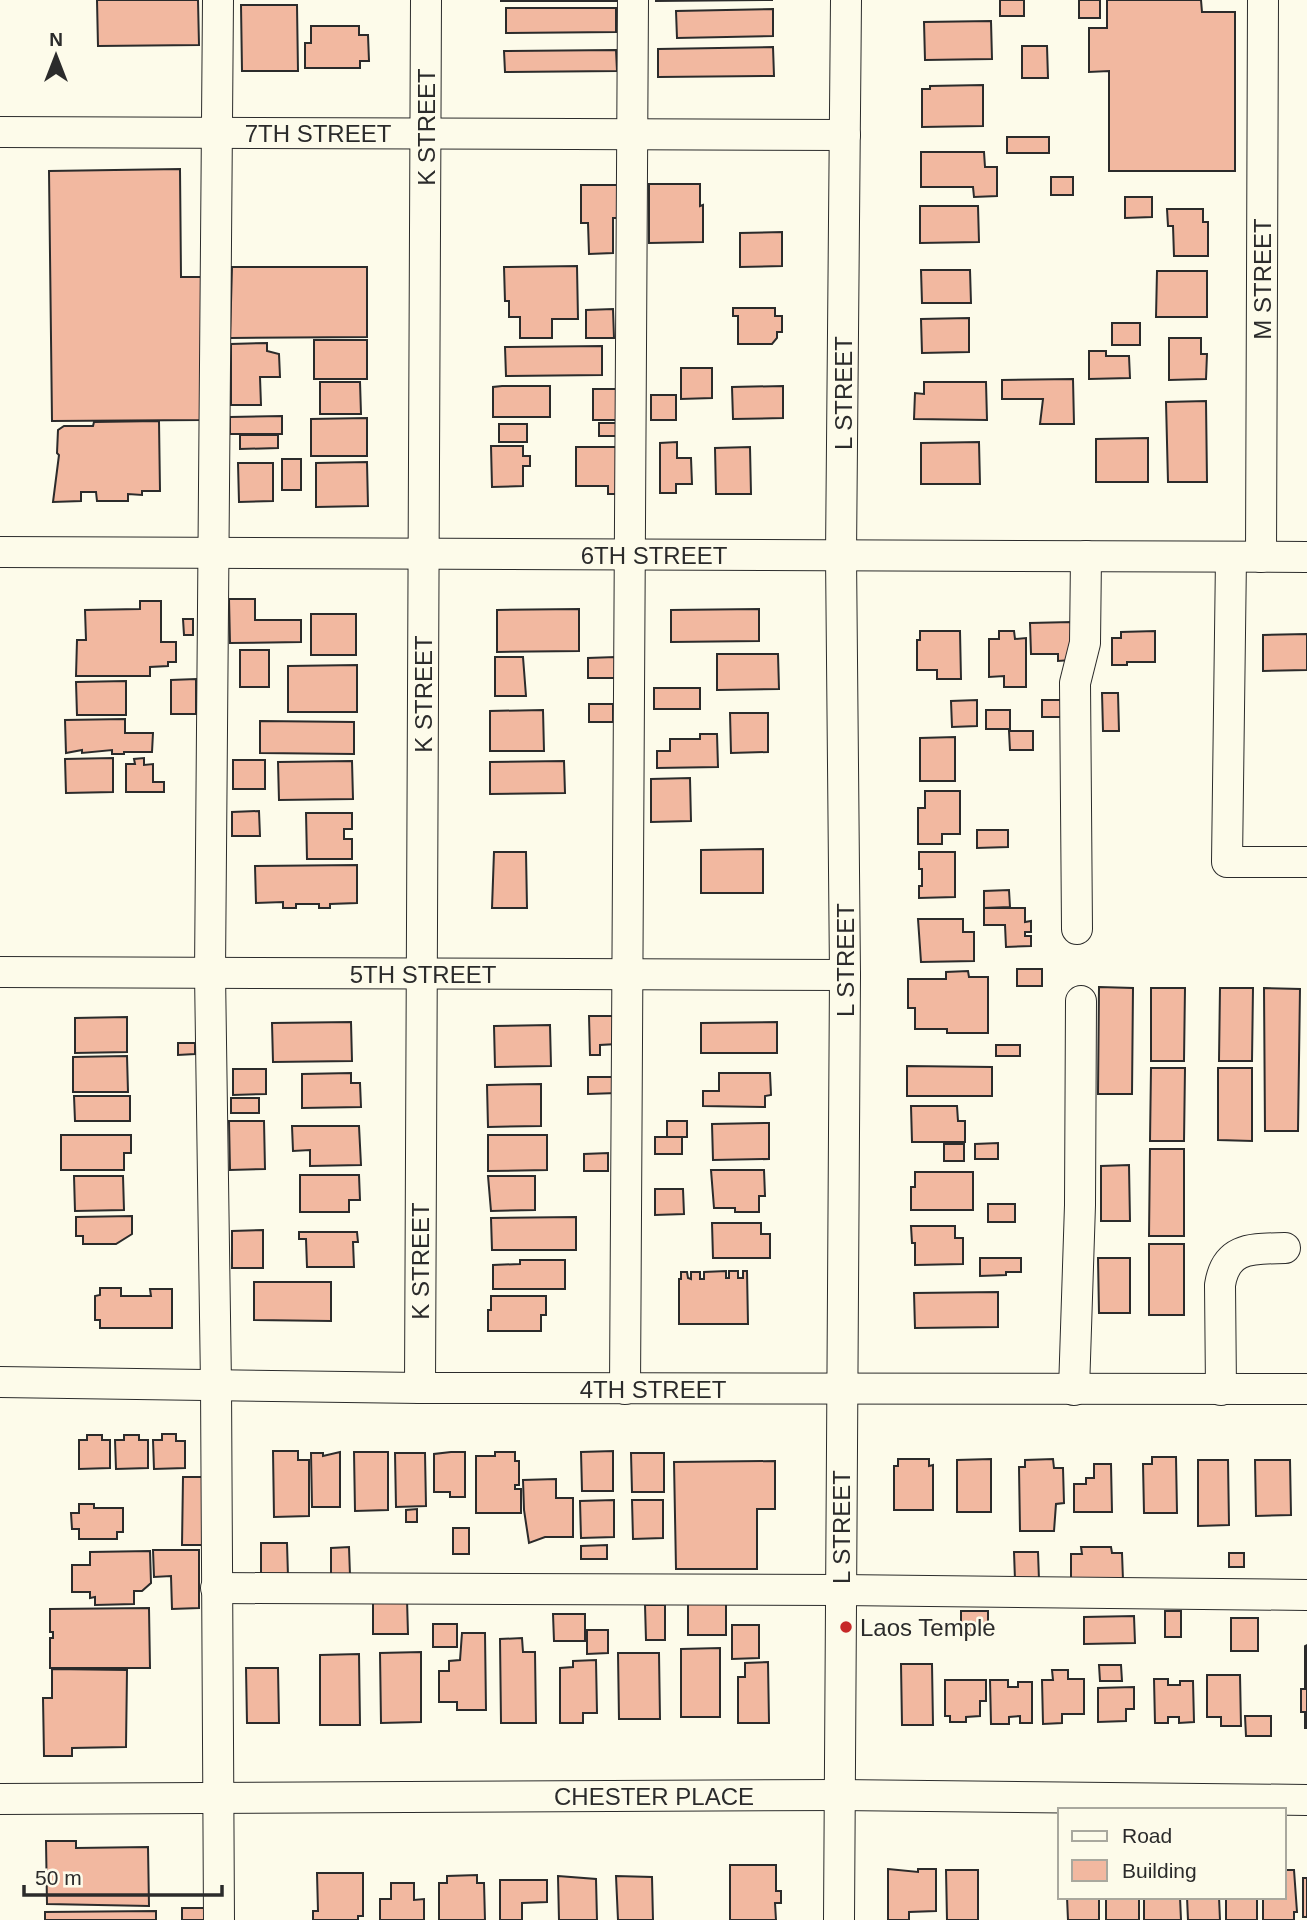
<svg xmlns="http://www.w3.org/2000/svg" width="1307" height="1920" font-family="Arial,sans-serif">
<rect width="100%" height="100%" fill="#fdfbea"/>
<g fill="#f2b8a0" stroke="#2b2b2b" stroke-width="2">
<path d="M97 0H198L199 45 98 46Z"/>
<rect x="501" y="0" width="117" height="1"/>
<path d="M656 0H773L656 1Z"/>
<rect x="1000" y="0" width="24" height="16"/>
<rect x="1079" y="0" width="21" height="18"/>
<path d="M1107 0H1201L1202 12H1235V171H1109V71L1089 72V28H1107Z"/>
<path d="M241 5H297L298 71H242Z"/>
<path d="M506 8H616V32L506 33Z"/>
<path d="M773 9V36L677 38 676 11Z"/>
<path d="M991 21 992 59 925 60 924 22Z"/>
<path d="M311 26H359V35H368L369 61H360V68H305V43H311Z"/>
<path d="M1022 46H1047L1048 78H1022Z"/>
<path d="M773 47 774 76 658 77V49Z"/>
<path d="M616 50 617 71 505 72 504 51Z"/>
<path d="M983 85V126L922 127V89H930V86Z"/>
<rect x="1007" y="137" width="42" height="16"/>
<path d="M921 152H984L985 167H997V196L974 197 973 187H921Z"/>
<path d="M180 169 181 277H201L202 420 52 421 49 171Z"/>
<rect x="1051" y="177" width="22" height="18"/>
<path d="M649 184H700V206L703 205V242L649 243Z"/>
<path d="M581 185H617V218H613V253L589 254 588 223H581Z"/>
<path d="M1125 197H1152V217L1125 218Z"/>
<path d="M920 206H978L979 242 920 243Z"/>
<path d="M1167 209H1203V222H1208V256H1174L1173 226H1168Z"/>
<path d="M782 232V266L740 267V233Z"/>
<path d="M577 266 578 319H552V338H520V317H509V301H505L504 267Z"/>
<path d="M232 267H367V337L230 338Z"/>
<path d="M921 270H970L971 303H922Z"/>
<path d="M1157 271H1207V317H1156Z"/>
<path d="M733 308H775V316H782V332H777V338L772 344H738V316H733Z"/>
<path d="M613 309 614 338H586V310Z"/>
<path d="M969 318V352L922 353 921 319Z"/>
<rect x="1112" y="323" width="28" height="22"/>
<path d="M1169 338H1201V354H1207L1206 379 1169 380Z"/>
<rect x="314" y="340" width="53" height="39"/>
<path d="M267 343V351L279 354 280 377H260L261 405H231V344Z"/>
<path d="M602 346V375L506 376 505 347Z"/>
<path d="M1089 351H1106V356H1129L1130 378 1089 379Z"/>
<path d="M681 368H712V398L681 399Z"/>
<path d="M1073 379 1074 424H1040L1043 399H1002V380Z"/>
<path d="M320 382H360L361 414H320Z"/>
<path d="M924 382H986L987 420 914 419 915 393 924 394Z"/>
<path d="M502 386H550V417H493V387Z"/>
<path d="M783 386V418L733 419 732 387Z"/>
<path d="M593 389H619L620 420H593Z"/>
<rect x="651" y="395" width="25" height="25"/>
<path d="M1206 401 1207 482H1168L1166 402Z"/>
<path d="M282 416V434H230V417Z"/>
<path d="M367 418V456H311V419Z"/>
<path d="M159 421 160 491H142V495L128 494V501H97L96 492H81V501L53 502 59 455 57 453 58 430 64 426H93L94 422Z"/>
<rect x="599" y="423" width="21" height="13"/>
<rect x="499" y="424" width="28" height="18"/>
<path d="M240 435H278V448L240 449Z"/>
<path d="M1148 438V482H1096V439Z"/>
<path d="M677 442V458H691L692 484H676V493H660V443Z"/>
<path d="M979 442 980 484H921V443Z"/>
<path d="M491 446H523V456H530V466H523V486L492 487Z"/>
<path d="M576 447H621V494H608V486H576Z"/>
<path d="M750 447 751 494H716L715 448Z"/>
<rect x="282" y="459" width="19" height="31"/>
<path d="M367 462 368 506 316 507V463Z"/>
<path d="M238 463H273V501L239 502Z"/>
<path d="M229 599H255V620H301V642L230 643Z"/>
<path d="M140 601H161V642H176V662H168V666L150 667V676H76L77 640H86L85 610 140 609Z"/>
<path d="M579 609V651L497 652V610Z"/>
<path d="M759 609V641L671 642V610Z"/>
<rect x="311" y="614" width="45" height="41"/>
<path d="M183 619H193V635H184Z"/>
<path d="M1071 622V660L1058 661V654H1031L1030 623Z"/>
<path d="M920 631H960L961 679H937V670H917V640H920Z"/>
<path d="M999 631H1014L1015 639 1026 638V687H1004V676L989 677V639H999Z"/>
<path d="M1155 631V662H1127V665H1112V638H1121V632Z"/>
<path d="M1307 634V670L1263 671V635Z"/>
<rect x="240" y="650" width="29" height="37"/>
<path d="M717 654H778L779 689 717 690Z"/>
<path d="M495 657H523L526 696H495Z"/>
<path d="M615 657 616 678H588V658Z"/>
<path d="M357 665V712H288V666Z"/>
<path d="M196 679V714H171V680Z"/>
<path d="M126 681V715H77L76 682Z"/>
<rect x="654" y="688" width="46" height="21"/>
<path d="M1102 693H1118L1119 731H1103Z"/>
<path d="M977 700V726L952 727 951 701Z"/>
<rect x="1042" y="700" width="26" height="17"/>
<rect x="589" y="704" width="24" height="18"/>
<path d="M543 710 544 751H490V711Z"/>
<rect x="986" y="710" width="24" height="19"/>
<path d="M730 713H768V752L731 753Z"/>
<path d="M125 719V733H153L152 752H124V754H112V750L82 753V750L66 753 65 720Z"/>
<path d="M260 721 354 722V754L260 753Z"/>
<path d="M1009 731H1033V750H1010Z"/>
<path d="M700 734H717L718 767 657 768V751H670V739H700Z"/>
<path d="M955 737V781H920V738Z"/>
<path d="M113 758V792L66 793 65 759Z"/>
<path d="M144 758V765L153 764V782H164V792H126V764H135L134 759Z"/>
<rect x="233" y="760" width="32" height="29"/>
<path d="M352 761 353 799 279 800 278 762Z"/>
<path d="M564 761 565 793 490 794V762Z"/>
<path d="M690 778 691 821 651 822V779Z"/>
<path d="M925 791H960V834H942V844H918V808H925Z"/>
<path d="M259 811 260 836H232V812Z"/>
<path d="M306 813H352V829H344V839H352V859H307Z"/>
<path d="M977 830H1008V847L977 848Z"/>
<path d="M763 849V893H701V850Z"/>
<path d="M494 852H526L527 908H492Z"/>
<path d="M919 852H955V897L919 898V886H922V869H919Z"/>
<path d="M357 865V903L330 904V908H319V904H296V908H283V902L256 903 255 866Z"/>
<path d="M1009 890 1010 907 984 908V891Z"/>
<path d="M984 908H1025V922L1031 921V932H1025V936H1031V946L1006 947 1005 925H984Z"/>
<path d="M918 919H963V932H974V961L921 962Z"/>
<rect x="1017" y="969" width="25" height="17"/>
<path d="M968 971 969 977H988V1033H947V1029H915V1008H908V979H946V972Z"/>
<path d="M1099 987 1133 988 1132 1094H1098Z"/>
<path d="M1151 988H1185L1184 1061H1151Z"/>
<path d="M1220 988H1253L1252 1061H1219Z"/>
<path d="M1264 988 1300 989 1298 1131H1265Z"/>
<path d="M589 1016H617V1044L600 1045V1055H590Z"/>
<path d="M127 1017V1052L75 1053V1018Z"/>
<path d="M351 1022 352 1061 273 1062 272 1023Z"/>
<path d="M777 1022V1053H701V1023Z"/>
<path d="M550 1025 551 1066 495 1067 494 1026Z"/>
<path d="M178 1043H195V1054L178 1055Z"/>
<rect x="996" y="1045" width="24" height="11"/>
<path d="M127 1056 128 1092H73V1057Z"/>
<path d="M907 1066 992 1067V1096H907Z"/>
<path d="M1151 1068H1185L1184 1141H1150Z"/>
<path d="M1218 1068H1252V1141L1218 1140Z"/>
<path d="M233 1069H266V1094L233 1095Z"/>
<path d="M351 1073V1083H360L361 1107 302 1108V1074Z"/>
<path d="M719 1073H770L771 1095 765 1096V1107L703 1106V1091H719Z"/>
<path d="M588 1077H617V1093L588 1094Z"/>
<path d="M541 1084V1126L488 1127 487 1085Z"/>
<path d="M74 1096H130V1121H75Z"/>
<rect x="231" y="1098" width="28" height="15"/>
<path d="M911 1106H957L958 1121H965V1142H912Z"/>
<path d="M229 1121H264L265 1169 230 1170Z"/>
<rect x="667" y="1121" width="20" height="16"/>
<path d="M769 1123V1159L713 1160 712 1124Z"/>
<path d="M292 1126H359L361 1165 310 1166V1150L293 1151Z"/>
<path d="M61 1135H131V1153H124V1170H61Z"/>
<path d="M488 1135H547V1170L488 1171Z"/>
<rect x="655" y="1137" width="27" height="17"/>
<path d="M998 1143V1159H975V1144Z"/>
<rect x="944" y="1144" width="20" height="17"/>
<path d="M1150 1149H1184V1236H1149Z"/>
<path d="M608 1153V1171H584V1154Z"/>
<path d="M1129 1165 1130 1221H1101V1166Z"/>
<path d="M711 1170H764L765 1196H759V1212H735V1208H714Z"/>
<path d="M915 1172H973V1210H911V1187H915Z"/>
<path d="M300 1175H359L360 1200H349V1212H300Z"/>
<path d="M74 1176H123L124 1210 75 1211Z"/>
<path d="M488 1176H535V1210L491 1211Z"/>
<path d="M655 1189H683L684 1214 655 1215Z"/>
<rect x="988" y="1204" width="27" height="18"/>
<path d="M132 1216V1234L116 1244H83V1236H76V1217Z"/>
<path d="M576 1217V1250H492L491 1218Z"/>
<path d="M712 1223H761V1234H770V1258H713Z"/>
<path d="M911 1226H955V1238H963V1264L915 1265V1243H912Z"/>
<path d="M263 1230V1268H232V1231Z"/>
<path d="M299 1232H357L358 1242H353L354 1267H307L306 1239H299Z"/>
<rect x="1149" y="1244" width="35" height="71"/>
<path d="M980 1258H1021V1272H1006V1275L980 1276Z"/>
<path d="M1098 1258H1130V1313H1099Z"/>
<path d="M520 1260H565V1289H493V1265L520 1264Z"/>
<path d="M726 1271V1278H729V1271H738V1278H743V1271H747L748 1324H679V1279H681V1272H687L688 1278 691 1279V1272H700V1279H704V1272Z"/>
<path d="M254 1282H331V1321L254 1320Z"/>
<path d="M100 1288H121V1296H151L150 1289H172V1328H100V1320H95V1296L100 1295Z"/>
<path d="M998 1292V1327L915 1328 914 1293Z"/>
<path d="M491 1296H546V1315H541V1331H488V1310H491Z"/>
<path d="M162 1434H176V1441H185V1468L154 1469 153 1440H162Z"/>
<path d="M87 1435H102V1440H110V1468L79 1469V1440H87Z"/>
<path d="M124 1435H139V1440H148V1468L116 1469 115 1440H124Z"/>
<path d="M273 1451H298V1460H309V1516L274 1517Z"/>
<path d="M613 1451V1491H582L581 1452Z"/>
<path d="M340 1452V1507H312L311 1453H323V1456Z"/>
<path d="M354 1452H388V1510L355 1511Z"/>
<path d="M451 1452H465V1497H450V1492H434V1454Z"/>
<path d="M495 1452H515V1461H519V1485H515V1489H521V1513H476V1456H495Z"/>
<path d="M395 1453H425L426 1506 396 1507Z"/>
<path d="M631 1453H664V1492H632Z"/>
<path d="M1152 1457H1176L1177 1513H1144L1143 1464H1152Z"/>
<path d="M898 1459H929V1466L933 1465V1510H894V1466H898Z"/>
<path d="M991 1459V1512H957V1460Z"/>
<path d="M1053 1459 1054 1468H1063L1064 1503 1056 1504 1054 1531H1020L1019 1467H1025V1460Z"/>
<path d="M1198 1460H1228L1229 1525 1198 1526Z"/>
<path d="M1255 1460H1290L1291 1515 1256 1516Z"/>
<path d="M775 1461V1509H757V1569H676L674 1462Z"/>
<path d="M1094 1464H1111L1112 1512H1074V1484H1086V1478H1094Z"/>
<path d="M183 1477H208L207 1545H182Z"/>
<path d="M556 1479V1498H573V1537H545L529 1543 524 1510 523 1480Z"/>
<path d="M614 1500V1537L581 1538 580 1501Z"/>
<path d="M632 1500H663V1538L633 1539Z"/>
<path d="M79 1504H94V1508H123V1532H117V1539H79V1529H72L71 1513H79Z"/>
<path d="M417 1509V1522H406V1510Z"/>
<rect x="453" y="1528" width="16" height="26"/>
<path d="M261 1543H287L288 1576H261Z"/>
<path d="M607 1545V1559H581V1546Z"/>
<path d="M349 1547 350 1575H331V1548Z"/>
<path d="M1081 1547H1111L1112 1553H1122L1123 1580H1071V1554H1082Z"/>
<path d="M153 1550H199V1608L172 1609 171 1576 154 1577Z"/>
<path d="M150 1551 151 1583 142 1591H134V1604L95 1605V1597L90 1598V1592H72V1565H90V1552Z"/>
<path d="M1014 1552H1038L1039 1580H1015Z"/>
<rect x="1229" y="1553" width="15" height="14"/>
<path d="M373 1599H407L408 1634H373Z"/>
<rect x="688" y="1604" width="38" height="31"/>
<path d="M645 1605H665V1640H646Z"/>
<path d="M149 1608 150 1668H50V1638H53V1632H50V1609Z"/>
<rect x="961" y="1611" width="27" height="23"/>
<rect x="1165" y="1611" width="16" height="26"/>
<path d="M553 1614H585V1641H554Z"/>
<path d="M1134 1616 1135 1643 1084 1644V1617Z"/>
<rect x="1231" y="1618" width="27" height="33"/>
<rect x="433" y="1624" width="24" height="23"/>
<path d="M732 1625H759V1658L732 1659Z"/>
<path d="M587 1630H608V1653L587 1654Z"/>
<path d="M462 1633H485L486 1710H457V1702H439V1671H449V1661L460 1660Z"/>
<path d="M522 1638 523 1652H535L536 1723H501L500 1639Z"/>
<path d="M1307 1645V1728H1305V1712H1301V1689H1305V1646Z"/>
<path d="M720 1648V1717H681V1649Z"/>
<path d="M421 1652V1722L381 1723 380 1653Z"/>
<path d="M618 1653H659L660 1719H619Z"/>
<path d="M359 1654 360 1725H320V1655Z"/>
<path d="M596 1660 597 1713H583V1723H560V1668L573 1667V1661Z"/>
<path d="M768 1662 769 1723H738V1677H745V1663Z"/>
<path d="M901 1664H932L933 1725H902Z"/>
<path d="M1099 1665H1121L1122 1681H1100Z"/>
<path d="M246 1668H278L279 1723H247Z"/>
<path d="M52 1669 127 1670 126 1747 72 1748V1756H44L43 1698H52Z"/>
<path d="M1052 1670H1068V1679H1084V1714H1062V1723L1043 1724 1042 1680H1053Z"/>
<path d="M1207 1675H1240L1241 1726H1221V1717H1207Z"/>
<path d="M1154 1679H1168V1685H1180V1681H1193L1194 1722 1179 1723V1717H1168V1723H1155Z"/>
<path d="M945 1680H986V1701H980V1716L966 1717V1722H950V1716H945Z"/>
<path d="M990 1680H1008V1687H1018V1682H1032V1723H1020V1716L1009 1717V1724H991Z"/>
<path d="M1134 1687V1709H1126V1721L1098 1722V1688Z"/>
<path d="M1245 1716H1271V1736H1246Z"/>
<path d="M46 1841H76V1848L148 1847 149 1906 47 1904Z"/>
<path d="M730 1865H776V1891H781V1903H775L776 1920H730Z"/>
<path d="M888 1869 918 1872V1869H936V1911L909 1912V1920H888Z"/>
<path d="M946 1870H978V1920H947Z"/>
<path d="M1284 1870H1294L1297 1912H1294V1920H1263V1897H1284Z"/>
<path d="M317 1873H363V1916H358V1920H313V1911H318Z"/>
<path d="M477 1875V1883H484L485 1920H439V1883H447V1876Z"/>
<path d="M558 1876 596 1879 597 1920H559Z"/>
<path d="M616 1876 652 1877 653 1920H618Z"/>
<rect x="1303" y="1878" width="4" height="39"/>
<path d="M500 1880H547V1902L522 1903V1920H500Z"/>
<path d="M391 1883H414V1900L424 1899V1920H380V1899H391Z"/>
<path d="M1067 1897H1099V1920H1068Z"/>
<rect x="1106" y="1897" width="33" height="23"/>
<path d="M1144 1897H1180L1181 1920H1144Z"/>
<path d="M1187 1897H1219L1220 1920H1188Z"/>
<rect x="1226" y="1897" width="31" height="23"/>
<rect x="182" y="1908" width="23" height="12"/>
<path d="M156 1911V1920H45V1912Z"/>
</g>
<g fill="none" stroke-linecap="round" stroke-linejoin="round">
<defs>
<g id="minor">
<path d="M218 0 210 973 216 1385 219 1920"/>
<path d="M0 132 845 135"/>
<path d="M0 552 1307 557"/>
<path d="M1231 557 1227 862H1307"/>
<path d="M1261 557 1263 0"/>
<path d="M1077 929 1075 683 1085 643 1086 556"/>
<path d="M0 972 845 975"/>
<path d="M0 1382 420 1388 1307 1389"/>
<path d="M420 1388 426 0"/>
<path d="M625 1389 633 0"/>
<path d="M1074 1390 1080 1205 1081 1001"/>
<path d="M1221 1390 1220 1285C1226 1246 1253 1249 1285 1248"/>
<path d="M216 1588 840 1590 1307 1595"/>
<path d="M0 1799 839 1795 1307 1800"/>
<path d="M839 1920 845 975 841 555 846 0"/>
</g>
</defs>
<use href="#minor" stroke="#2b2b2b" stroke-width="32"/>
<use href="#minor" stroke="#fdfbea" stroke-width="30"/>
</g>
<circle fill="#c62828" stroke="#fdfbea" stroke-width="2.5" cx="846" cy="1627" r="7"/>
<g text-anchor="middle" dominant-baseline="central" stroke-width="5" stroke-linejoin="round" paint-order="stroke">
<g font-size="24" fill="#2b2b2b" stroke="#fdfbea">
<text transform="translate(426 127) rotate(-90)">K STREET</text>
<text x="318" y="133">7TH STREET</text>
<text transform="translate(1262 279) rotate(-90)">M STREET</text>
<text transform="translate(843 393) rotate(-90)">L STREET</text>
<text x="654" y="555">6TH STREET</text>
<text transform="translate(423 694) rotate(-90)">K STREET</text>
<text transform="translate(845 960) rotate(-90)">L STREET</text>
<text x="423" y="974">5TH STREET</text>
<text transform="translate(420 1261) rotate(-90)">K STREET</text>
<text x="653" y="1389">4TH STREET</text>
<text transform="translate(841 1527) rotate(-90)">L STREET</text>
<text x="654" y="1796">CHESTER PLACE</text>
</g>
<g font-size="24" fill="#2b2b2b" stroke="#fdfbea" text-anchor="start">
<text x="860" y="1627">Laos Temple</text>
</g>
</g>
<rect x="1058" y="1808" width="228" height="91" fill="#fdfbea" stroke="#a9a89e" stroke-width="2"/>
<rect x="1072" y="1831" width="35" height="10" fill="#fdfbea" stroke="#a9a89e" stroke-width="2"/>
<text x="1122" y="1843" font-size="21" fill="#2b2b2b">Road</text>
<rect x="1072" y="1860" width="35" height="21" fill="#f2b8a0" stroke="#a9a89e" stroke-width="2"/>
<text x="1122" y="1878" font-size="21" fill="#2b2b2b">Building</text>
<g transform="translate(56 56)" stroke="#fdfbea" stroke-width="5" paint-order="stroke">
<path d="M0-5L12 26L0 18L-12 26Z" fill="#2b2b2b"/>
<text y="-10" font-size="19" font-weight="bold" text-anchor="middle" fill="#2b2b2b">N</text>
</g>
<path d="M24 1885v10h198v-10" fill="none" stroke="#2b2b2b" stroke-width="3.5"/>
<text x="35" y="1885" font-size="21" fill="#2b2b2b" stroke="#fdfbea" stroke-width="5" paint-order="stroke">50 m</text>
</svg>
